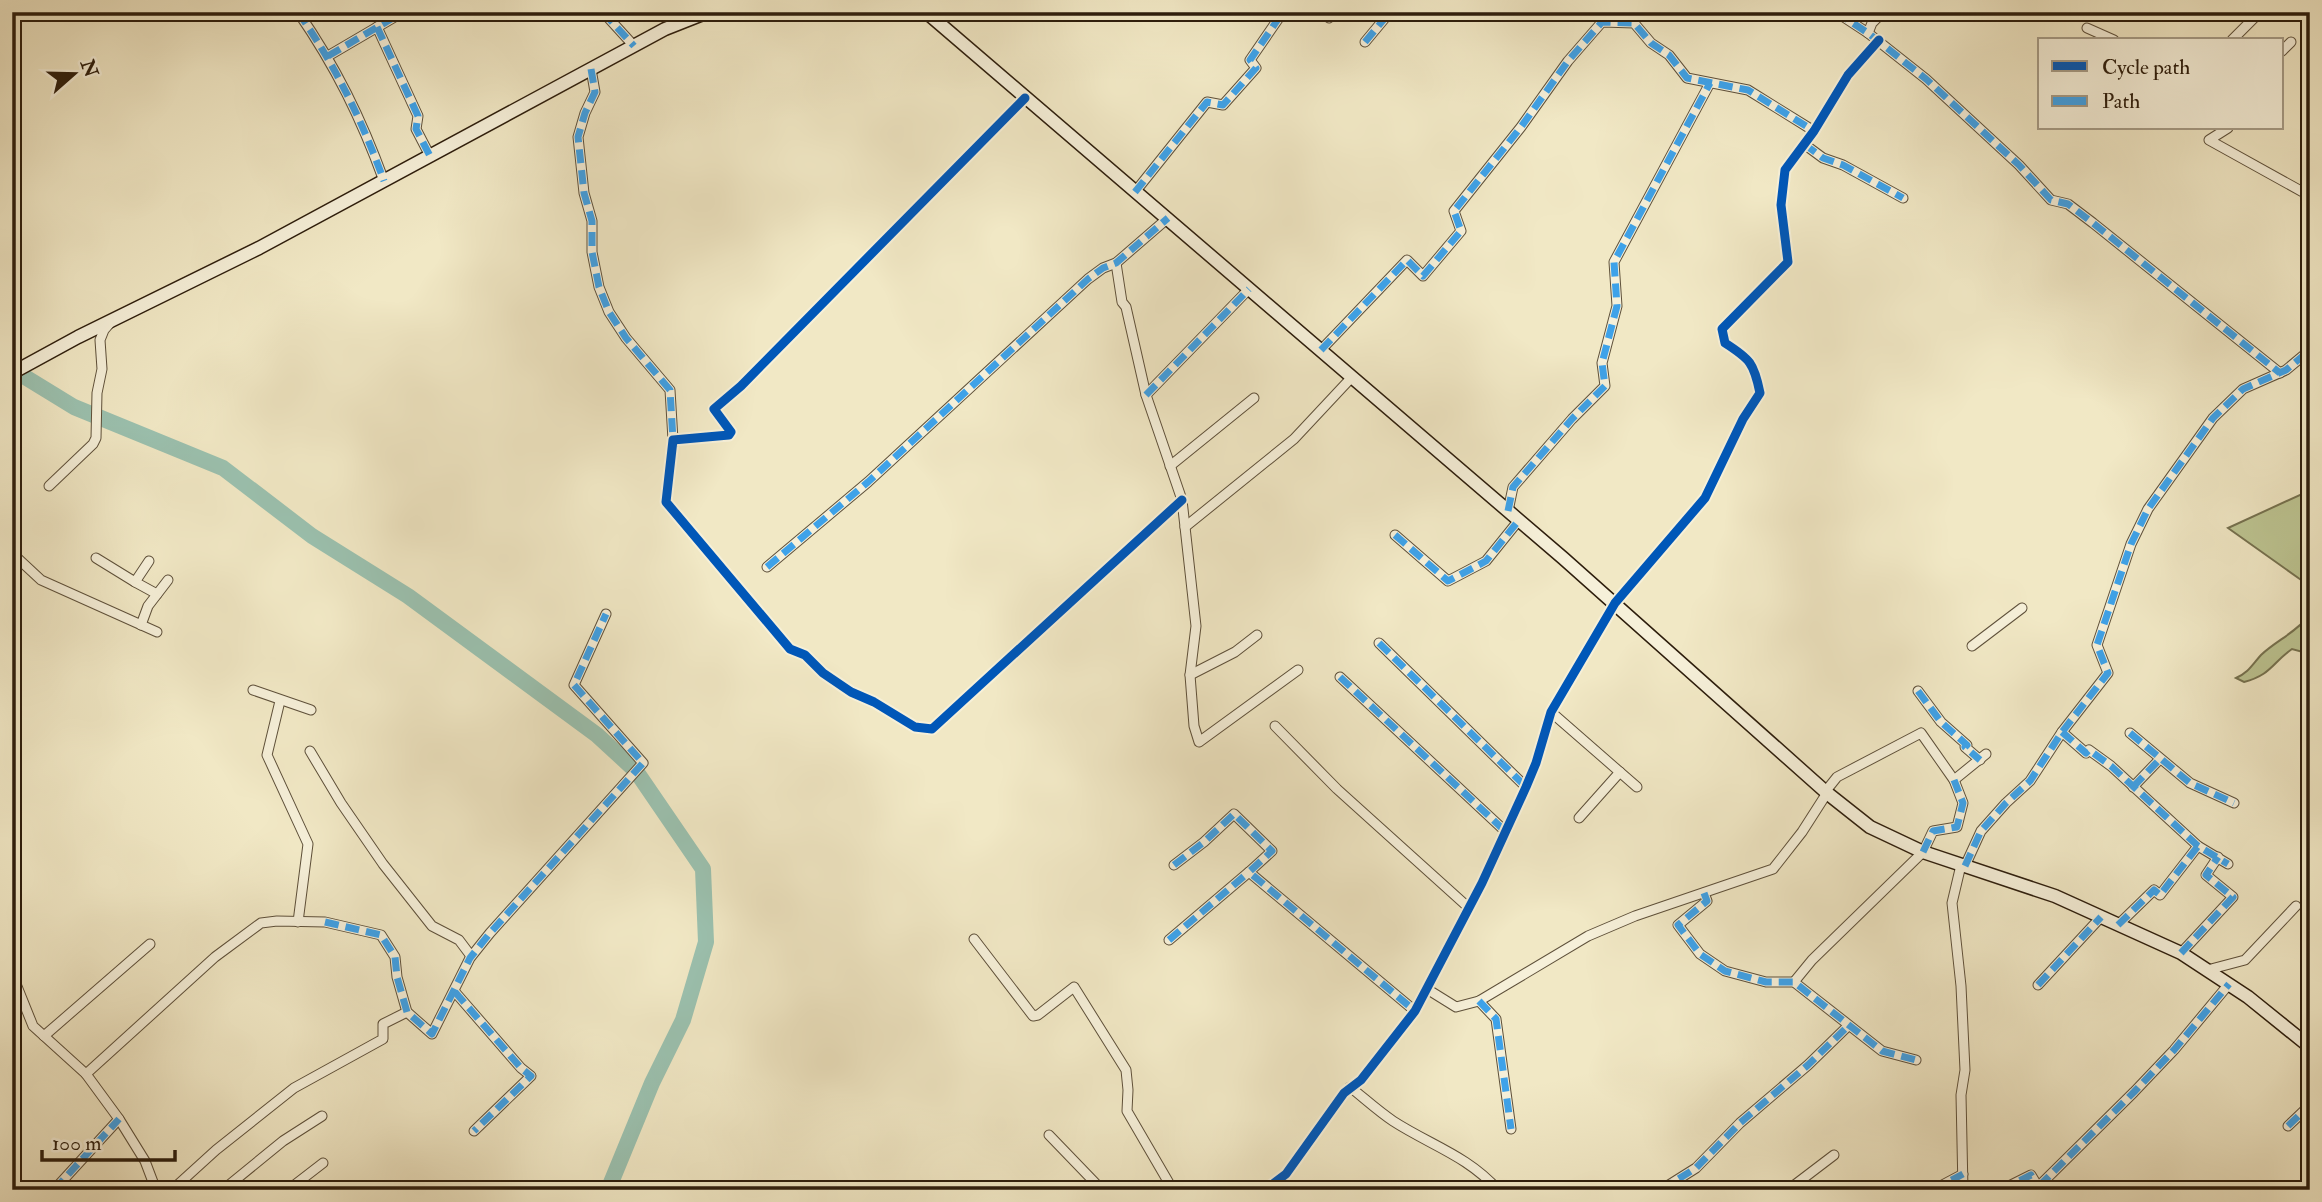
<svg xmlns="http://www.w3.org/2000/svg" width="2322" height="1202" font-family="'IM FELL Double Pica',serif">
<rect width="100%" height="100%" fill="#f1e8c5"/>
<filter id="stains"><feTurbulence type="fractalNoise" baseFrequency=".00286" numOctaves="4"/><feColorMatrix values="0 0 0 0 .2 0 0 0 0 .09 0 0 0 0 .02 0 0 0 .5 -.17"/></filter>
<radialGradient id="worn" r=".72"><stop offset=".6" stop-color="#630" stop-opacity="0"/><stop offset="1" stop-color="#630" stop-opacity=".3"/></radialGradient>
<g fill="#bdc592" stroke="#75714f" stroke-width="2">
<path d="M2302 494 2310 515V610C2306 601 2307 592 2304 582L2228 528Z"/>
<path d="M2310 615V654L2292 649C2272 663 2271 675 2244 682L2236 678C2249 672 2252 665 2261 655 2277 640 2294 634 2310 615Z"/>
</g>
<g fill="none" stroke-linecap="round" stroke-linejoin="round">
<path stroke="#9bc1af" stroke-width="16" d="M12 369 74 407 223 468 312 536 408 596 597 735 636 771 703 869 706 942 683 1020 652 1083 608 1190"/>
<defs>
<g id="minor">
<path d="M298 12C336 67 361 118 384 181"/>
<path d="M603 12 634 46"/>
<path d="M1406 12 1409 14"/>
<path d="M1836 12 1868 33 1926 79 2019 165 2051 200 2068 204 2093 223 2280 373"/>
<path d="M1329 18 1333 12"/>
<path d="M377 27 418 116 416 129 430 156"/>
<path d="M2087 28 2114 40"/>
<path d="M1868 33 1872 23 1883 12"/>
<path d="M2232 40 2255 17"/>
<path d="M1365 42 1390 12"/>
<path d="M2282 51 2291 42"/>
<path d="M328 56 403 12"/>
<path d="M591 69 595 92 585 113 578 137 584 193 592 221V252L599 287 609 312 626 338 670 390 673 440"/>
<path d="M1025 98 741 386 714 409 731 432 729 435 673 440 666 502 790 649 805 655 823 673 851 692 874 702 915 727 932 729 1182 500"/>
<path d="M2228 128 2209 140 2310 196"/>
<path d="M1804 144 1823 158 1843 165 1903 198"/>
<path d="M1135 192 1207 102 1223 105 1256 68 1250 60 1283 12"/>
<path d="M1116 263 1122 302 1126 307 1146 395 1182 500 1196 626 1190 675 1194 726 1199 742 1298 670"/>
<path d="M1321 350 1407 260 1423 276 1461 231 1454 211 1521 127 1568 61 1602 22 1634 23 1651 43 1669 55 1687 78 1748 90 1814 131"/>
<path d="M1146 395 1249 289"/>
<path d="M1170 466 1254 398"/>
<path d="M49 486 93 444 96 438 97 393 102 369 100 340 104 330 111 322"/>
<path d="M1508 511 1513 487 1572 419 1605 386 1602 363 1617 306 1614 262 1710 83"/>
<path d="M1185 527 1294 439 1352 377"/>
<path d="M1395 535 1448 581 1486 561 1519 520"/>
<path d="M12 553 41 580 157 632"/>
<path d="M96 558 135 582 149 561"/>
<path d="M767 567 868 482 1088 279 1103 268 1116 263 1168 218"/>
<path d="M135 582 157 594"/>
<path d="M141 625 148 606 168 580"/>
<path d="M1379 643 1526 787"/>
<path d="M1972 646 2022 608"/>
<path d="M1190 675 1235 652 1257 635"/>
<path d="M1340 677 1505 831"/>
<path d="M253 690 311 710"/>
<path d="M1918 691 1941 722 1967 745 1965 747 1980 760"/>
<path d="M280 701 267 755 308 844 298 922"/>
<path d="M1551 712 1637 787"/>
<path d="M1275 726 1337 789 1469 908"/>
<path d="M2062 732 2086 753 2089 750 2111 766 2198 846 2228 864"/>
<path d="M2130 733 2190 783 2234 803"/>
<path d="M310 751 341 803 383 864 432 926 459 940 471 956"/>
<path d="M2133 787 2160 759"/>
<path d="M1825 792 1837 777 1921 733 1954 780 1986 754"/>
<path d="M1579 818 1620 772"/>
<path d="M1174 865 1204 842 1234 814 1272 851 1249 872 1415 1011"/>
<path d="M1961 865 1952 903 1961 986 1965 1070 1961 1095 1963 1190"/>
<path d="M1965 866 1981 831 2006 803 2030 781 2062 732 2108 673 2097 645 2131 544 2148 509 2213 418 2243 389 2286 370 2310 350"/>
<path d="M1704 893 1707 901 1678 925 1700 954 1725 971 1766 982H1794L1882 1051 1916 1060"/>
<path d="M2118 925 2154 890 2160 895 2198 846"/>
<path d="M974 939 1033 1016 1038 1015 1074 987 1126 1070 1128 1090 1127 1111 1173 1190"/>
<path d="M1169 940 1249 872"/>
<path d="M2181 953 2233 897 2206 875 2218 857"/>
<path d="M2211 969 2245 960 2296 906"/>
<path d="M12 974 33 1026 86 1074 119 1119 145 1161 156 1190"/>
<path d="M1794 982 1812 960 1923 852 1933 831 1957 827 1963 803 1954 780"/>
<path d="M2038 985 2101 917"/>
<path d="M1427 989 1456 1007 1479 1001 1588 936 1635 916 1773 869 1802 832 1827 793"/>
<path d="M455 992 521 1068 531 1076 474 1131"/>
<path d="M1479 1001 1496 1019 1511 1129"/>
<path d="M44 1036 150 944"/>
<path d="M86 1074 215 957 261 923 277 921 325 922 381 935 395 957 397 977 407 1012 432 1034 470 958 490 933 643 763 574 685 606 614"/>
<path d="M1350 1087C1364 1098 1378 1111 1393 1121 1430 1145 1468 1156 1498 1190"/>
<path d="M2288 1126 2310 1105"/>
<path d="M1049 1135 1102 1190"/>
<path d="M2039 1186 2134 1092 2174 1050 2229 984"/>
<path d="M54 1190 119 1119"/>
<path d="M172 1190 216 1150 294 1088 383 1039V1024L407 1012"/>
<path d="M223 1190 283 1141 322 1116"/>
<path d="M288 1190 323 1163"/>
<path d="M1265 1190 1286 1174 1344 1093 1361 1080 1415 1011 1482 883 1526 787 1536 763 1551 712 1615 603 1705 498 1743 419 1760 393C1754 363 1750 359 1725 343L1722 329 1788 262 1781 205 1785 170 1814 131 1848 75 1879 40"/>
<path d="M1661 1190 1696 1168 1740 1123 1808 1065 1848 1026"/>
<path d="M1788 1190 1834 1155"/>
<path d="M1933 1190 1963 1174"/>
<path d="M2001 1190 2031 1175 2040 1190"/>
<path d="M2308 1190 2310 1188"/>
</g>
<g id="secondary">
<path d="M926 12 1563 558 1827 793 1870 827 1923 852 2055 896 2181 953 2248 997 2310 1047"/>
<path d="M12 373 78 337 259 248 665 29 708 12"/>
</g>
</defs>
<use href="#minor" stroke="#5e503a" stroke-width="11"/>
<use href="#secondary" stroke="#2d1d0c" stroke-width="15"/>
<use href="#minor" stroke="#f6f0d9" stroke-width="9"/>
<use href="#secondary" stroke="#f6f0d9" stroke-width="12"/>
<g stroke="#3ea2e9" stroke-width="7" stroke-dasharray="14 7" stroke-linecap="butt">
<path d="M298 12C336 67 361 118 384 181"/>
<path d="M603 12 634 46"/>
<path d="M1406 12 1409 14"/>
<path d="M1836 12 1868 33 1926 79 2019 165 2051 200 2068 204 2093 223 2280 373"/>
<path d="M1329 18 1333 12"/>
<path d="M377 27 418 116 416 129 430 156"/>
<path d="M1365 42 1390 12"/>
<path d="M328 56 403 12"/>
<path d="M591 69 595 92 585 113 578 137 584 193 592 221V252L599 287 609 312 626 338 670 390 673 440"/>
<path d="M1804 144 1823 158 1843 165 1903 198"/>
<path d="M1135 192 1207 102 1223 105 1256 68 1250 60 1283 12"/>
<path d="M1321 350 1407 260 1423 276 1461 231 1454 211 1521 127 1568 61 1602 22 1634 23 1651 43 1669 55 1687 78 1748 90 1814 131"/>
<path d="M1146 395 1249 289"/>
<path d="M1508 511 1513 487 1572 419 1605 386 1602 363 1617 306 1614 262 1710 83"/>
<path d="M1395 535 1448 581 1486 561 1519 520"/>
<path d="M767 567 868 482 1088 279 1103 268 1116 263 1168 218"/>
<path d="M1379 643 1526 787"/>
<path d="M1340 677 1505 831"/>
<path d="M1918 691 1941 722 1967 745 1965 747 1980 760"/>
<path d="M2062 732 2086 753 2089 750 2111 766 2198 846 2228 864"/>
<path d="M2130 733 2190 783 2234 803"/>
<path d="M2133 787 2160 759"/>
<path d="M1923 852 1933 831 1957 827 1963 803 1954 780"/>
<path d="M1174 865 1204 842 1234 814 1272 851 1249 872 1415 1011"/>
<path d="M1965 866 1981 831 2006 803 2030 781 2062 732 2108 673 2097 645 2131 544 2148 509 2213 418 2243 389 2286 370 2310 350"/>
<path d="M1704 893 1707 901 1678 925 1700 954 1725 971 1766 982H1794L1882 1051 1916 1060"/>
<path d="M325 922 381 935 395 957 397 977 407 1012 432 1034 470 958 490 933 643 763 574 685 606 614"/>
<path d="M2118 925 2154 890 2160 895 2198 846"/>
<path d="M1169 940 1249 872"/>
<path d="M2181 953 2233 897 2206 875 2218 857"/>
<path d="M2038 985 2101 917"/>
<path d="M455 992 521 1068 531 1076 474 1131"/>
<path d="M1479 1001 1496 1019 1511 1129"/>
<path d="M2288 1126 2310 1105"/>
<path d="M2039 1186 2134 1092 2174 1050 2229 984"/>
<path d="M54 1190 119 1119"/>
<path d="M1661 1190 1696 1168 1740 1123 1808 1065 1848 1026"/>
<path d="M1933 1190 1963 1174"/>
<path d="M2001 1190 2031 1175 2040 1190"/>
<path d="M2308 1190 2310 1188"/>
</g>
<defs>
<g id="cycleway">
<path d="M1025 98 741 386 714 409 731 432 729 435 673 440 666 502 790 649 805 655 823 673 851 692 874 702 915 727 932 729 1182 500"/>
<path d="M1265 1190 1286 1174 1344 1093 1361 1080 1415 1011 1482 883 1526 787 1536 763 1551 712 1615 603 1705 498 1743 419 1760 393C1754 363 1750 359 1725 343L1722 329 1788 262 1781 205 1785 170 1814 131 1848 75 1879 40"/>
</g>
</defs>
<use href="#cycleway" stroke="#f6f0d9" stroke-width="13"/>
<use href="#cycleway" stroke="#0057b8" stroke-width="9"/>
</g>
<rect width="2322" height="1202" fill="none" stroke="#f1e8c5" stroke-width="42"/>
<rect x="14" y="14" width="2294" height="1174" fill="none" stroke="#2d1d0c" stroke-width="3.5"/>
<rect x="21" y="21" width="2280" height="1160" fill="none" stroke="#2d1d0c" stroke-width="2"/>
<rect x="2038" y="38" width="245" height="91" fill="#f6f0d9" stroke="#a69c87" stroke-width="2"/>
<rect x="2052" y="61" width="35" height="10" fill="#0057b8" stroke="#a69c87" stroke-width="2"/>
<text x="2102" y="74" font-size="21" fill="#2d1d0c">Cycle path</text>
<rect x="2052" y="96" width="35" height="10" fill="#3ea2e9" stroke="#a69c87" stroke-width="2"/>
<text x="2102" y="108" font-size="21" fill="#2d1d0c">Path</text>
<g transform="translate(74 74) rotate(70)" stroke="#f6f0d9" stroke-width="5" paint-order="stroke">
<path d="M0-5L12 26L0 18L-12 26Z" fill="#2d1d0c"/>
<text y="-10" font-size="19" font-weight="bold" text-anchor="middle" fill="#2d1d0c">N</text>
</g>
<path d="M42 1150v10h133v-10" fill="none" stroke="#2d1d0c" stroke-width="3.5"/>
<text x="52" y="1150" font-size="21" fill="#2d1d0c" stroke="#f6f0d9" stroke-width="5" paint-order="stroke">100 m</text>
<rect width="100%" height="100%" filter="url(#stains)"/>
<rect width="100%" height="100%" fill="url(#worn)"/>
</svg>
